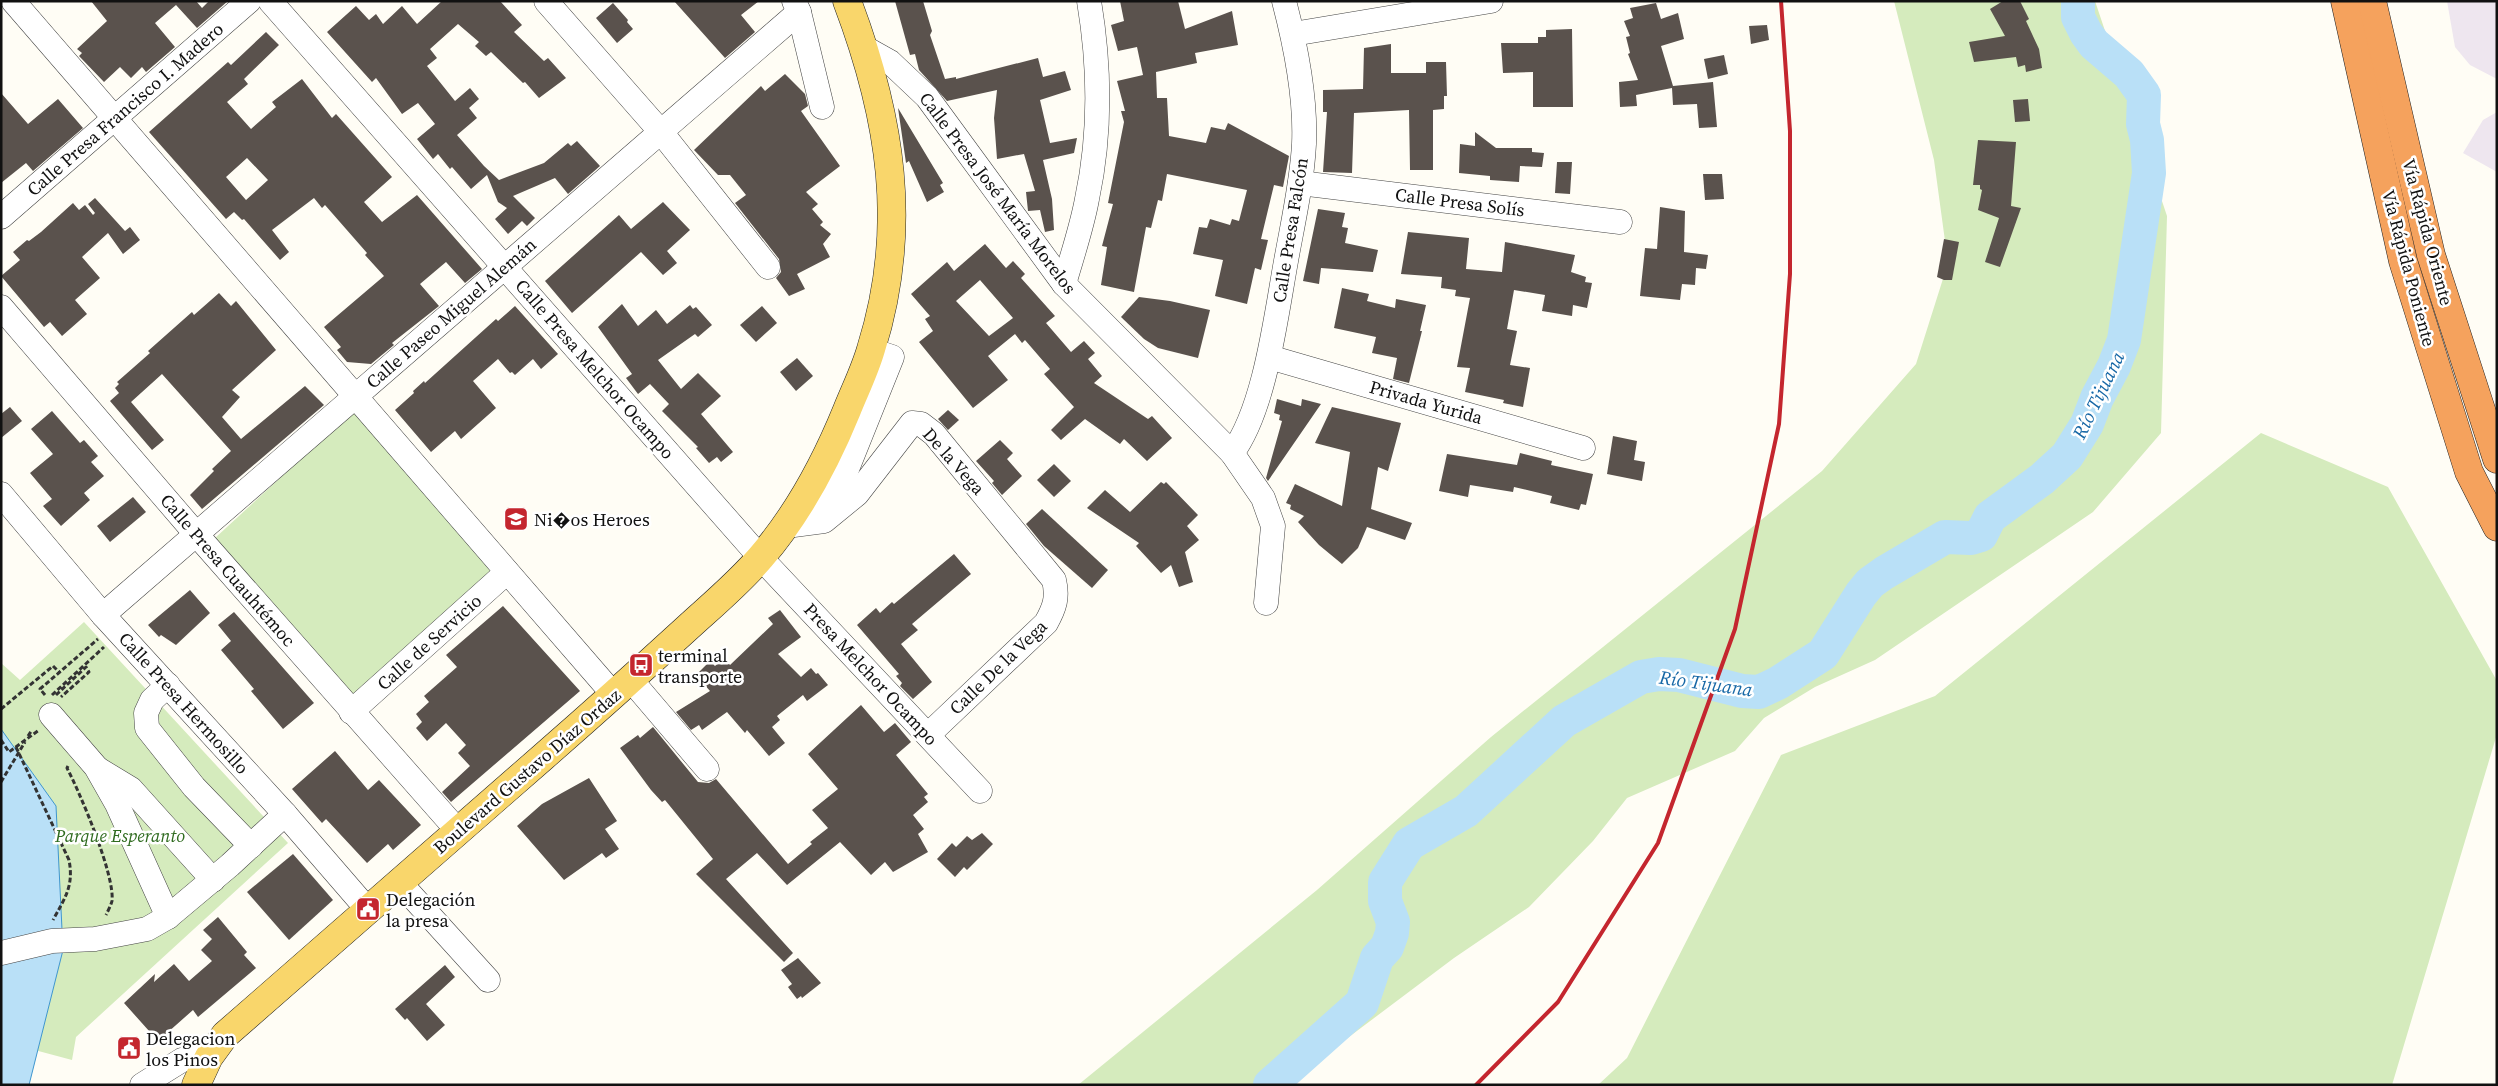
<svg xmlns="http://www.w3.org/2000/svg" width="2498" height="1086" font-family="'Source Serif 4',serif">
<rect width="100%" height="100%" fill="#fffdf5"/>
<g fill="#eee6ef">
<path d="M2447 1H2497V79L2470 65 2455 47Z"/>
<path d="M2497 112V172L2463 153 2483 120Z"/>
</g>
<g fill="#d5ebbd">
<path d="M1894 1H2095L2167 216 2161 433 2093 512 1875 660 1815 687 1764 718 1735 751 1627 798 1593 841 1529 907 1454 958 1285 1085H1078L1317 890 1491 737 1822 471 1916 364 1948 263 1934 160Z"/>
<path d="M356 408 498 571 352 703 214 539Z"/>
<path d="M2261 433 2388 487 2497 681V734L2392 1085H1598L1627 1058 1781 755 1935 696Z"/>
<path d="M84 622 288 843 76 1037 72 1060 1 1041V663L20 680Z"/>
</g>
<path fill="#b9e0f7" stroke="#3f96cf" d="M1 729 56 806 63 950 29 1085H1Z"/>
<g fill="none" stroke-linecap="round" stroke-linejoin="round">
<path stroke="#b9e0f7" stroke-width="34" d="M1270 1085 1362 1003 1377 958 1387 947 1392 933 1393 922 1385 901V882L1409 844 1466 811 1564 721 1641 677 1659 674 1679 675 1742 691 1759 692 1778 683 1823 654 1861 594 1870 583 1884 573 1945 537 1971 538 1981 535 1990 517 2042 479 2067 456 2087 424 2097 398 2114 366 2124 340 2149 173 2147 140 2143 124 2144 95 2129 74 2094 44 2086 33 2078 17V1"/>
</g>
<g fill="#5a524d" fill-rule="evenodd">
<path d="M91 1H196L202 8 209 1H228L197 28 176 5 155 23 175 47 146 72 142 67 131 78 120 67 104 82 79 56 82 53 77 49 107 21Z"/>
<path d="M442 1H500L522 25 514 32 544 61 548 58 566 78 539 98 525 82 523 83 491 52 486 56 475 46 479 42 458 24 430 49 437 58 427 66 455 101 470 88 479 99 469 108 477 118 457 135 484 166 499 180 544 163 568 143 571 146 577 141 600 166 568 194 555 178 513 196 535 218 527 226 522 221 508 234 495 219 507 208 498 202 487 175 471 189 452 167 450 169 438 154 433 159 417 139 435 124 418 103 402 114 376 78 372 82 327 32 356 6 369 20 376 14 383 24 402 6 417 24Z"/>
<path d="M674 1H759L741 15 755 32 725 58Z"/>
<path d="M895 1H923L932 31 930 35 945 79 956 77V79L1038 58 1043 77 1065 71 1071 90 1040 100 1050 143 1077 138 1074 153 1043 160 1052 199 1054 230 1045 232 1040 210 1028 211 1026 192 1035 191 1024 154 997 159 994 118 997 90 947 101 919 70 915 54 910 55Z"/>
<path d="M1120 1H1178L1185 29 1232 11 1238 45 1195 53 1197 63 1156 72 1157 98H1167L1169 136 1206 143 1211 127 1225 130 1228 123 1289 156 1283 187 1274 185 1261 239 1268 240 1261 270 1255 268 1247 304 1215 296 1223 260 1193 254 1199 227 1207 228 1210 219 1230 225 1232 219 1239 221 1247 190 1167 174 1162 201 1158 200 1151 228 1146 227 1134 292 1101 285 1107 247 1102 246 1113 204 1108 203 1124 122 1121 111H1125L1117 81 1143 75 1137 47 1118 51 1111 25 1124 21Z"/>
<path d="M2003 1H2020L2029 19 2026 21 2039 49 2042 68 2026 72 2025 65 2018 67 2016 57 1974 62 1969 42 2005 36 1990 9Z"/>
<path d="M613 3 628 20 627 22 633 29 617 43 596 18Z"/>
<path d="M1656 3 1661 19 1678 13 1684 39 1661 46 1673 86 1713 82 1717 127 1699 128 1697 104 1673 105 1672 88 1636 95 1637 106 1620 107 1619 82 1638 80 1628 54 1630 53 1626 37 1630 36 1624 21 1633 18 1630 8Z"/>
<path d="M1767 25 1769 40 1751 44 1749 26Z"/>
<path d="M1572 29 1573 107H1533V72L1503 73 1501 43H1538V37H1546V30Z"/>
<path d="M266 32 279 45 244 79 248 84 227 102 251 129 276 107 272 102 302 79 332 118 336 114 392 177 364 202 382 222 417 195 482 269 465 283 446 262 420 284 439 306 392 343 394 345 371 364 347 362 337 350 341 347 324 327 384 276 365 255 367 253 325 205 322 208 314 198 272 230 289 252 280 260 244 219 242 220 234 212 226 219 149 132 228 62 231 65ZM247 158 268 180 246 200 226 177Z"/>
<path d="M1391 44V73H1426V62H1446L1447 96H1444V109L1433 110V170H1410L1409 110 1354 113 1352 173 1323 172 1327 112H1323V90L1363 89 1364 48Z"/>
<path d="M1724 55 1728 74 1708 79 1704 59Z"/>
<path d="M785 74 805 94 808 106 801 111 840 166 806 192 818 204 812 209 823 222 820 225 831 234 823 244 830 257 797 274 805 289 789 296 776 278 781 272 779 259 735 203 746 195 730 175H718L694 150 761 86 765 91Z"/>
<path d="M1 93 28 124 58 99 83 128 33 171 26 163 1 183Z"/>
<path d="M2028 99 2030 121 2015 122 2013 100Z"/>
<path d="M898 108 943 183 940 185 944 192 927 202 909 161 906 163Z"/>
<path d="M1475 132 1496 148H1532V152L1544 153 1542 167 1520 166 1519 182 1490 180V176L1459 173 1460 144 1475 146Z"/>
<path d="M1978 140 2016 142 2011 206 2021 208 2000 267 1985 262 1999 218 1978 210 1982 190 1980 189V185H1973Z"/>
<path d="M1557 162H1572L1570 194 1555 193Z"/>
<path d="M1703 174H1722L1724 199 1705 200Z"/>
<path d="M95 198 125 231 130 227 140 240 123 254 108 233 82 257 100 278 75 300 87 314 62 336 50 322 44 327 1 276 20 260 13 252 27 240 29 241 41 232 73 203 79 210 85 205 93 215 95 213 88 204Z"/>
<path d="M663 202 690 230 667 251 677 263 663 275 641 252 572 313 545 281 619 215 631 229Z"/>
<path d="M1660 207 1685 211 1684 252 1708 255 1706 269 1696 268 1695 285 1682 284 1680 300 1640 296 1645 248 1657 249Z"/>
<path d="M1318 209 1345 213 1342 227 1348 228 1345 243 1378 250 1373 272 1321 268 1319 284 1303 281Z"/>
<path d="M1408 232 1469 238 1466 269 1502 272 1505 242 1575 255 1571 272 1586 277 1585 282 1592 283 1587 308 1573 305 1572 316 1542 311 1545 295 1514 290 1507 329 1517 331 1510 365 1530 368 1523 407 1503 403 1504 400 1465 392 1470 368 1457 367 1470 298 1455 296 1456 290 1441 288 1442 277 1401 274Z"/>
<path d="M1944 239 1959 242 1952 280H1944L1937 277Z"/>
<path d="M985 244 1006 268 1013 261 1025 274 1021 278 1055 316 1046 323 1071 352 1084 341 1095 353 1088 359 1102 376 1094 383 1148 419 1152 416 1172 438 1147 461 1124 439 1120 444 1085 419 1061 440 1051 430 1074 407 1044 374 1050 369 1025 340 1022 343 1015 334 988 356 1008 380 973 408 919 342 933 331 925 319 930 316 911 294 947 262 954 271ZM980 280 1013 318 989 336 956 301Z"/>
<path d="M1342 288 1369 294 1367 301 1395 308 1396 299 1426 305 1420 331H1422L1409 383 1393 379 1397 358 1372 353 1376 337 1334 328Z"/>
<path d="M219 293 231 306 236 301 276 350 232 390 240 397 222 417 241 439 305 386 324 405 202 509 190 495 214 471 212 469 231 451 162 374 131 402 164 440 152 450 110 401 119 393 115 388 119 384 117 382 150 353 148 351 192 312 194 315Z"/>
<path d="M1139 297 1170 301 1210 310 1198 358 1158 348 1144 339 1121 317Z"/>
<path d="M622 304 638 326 656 310 667 324 690 305 693 309 696 307 712 325 698 337 695 334 658 360 681 389 698 373 721 396 701 414 733 452 721 462 717 457 709 463 696 448 698 447 662 411 669 404 650 384 638 394 626 378 632 374 598 327Z"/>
<path d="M515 306 558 354 541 369 533 359 515 375 512 372 510 373 498 359 473 381 496 408 461 439 455 431 431 452 395 410 414 393 413 391 424 381 425 383 496 319 498 321Z"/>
<path d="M762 306 777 323 756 342 740 325Z"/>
<path d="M797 358 813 376 796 391 780 372Z"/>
<path d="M1277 399 1301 406 1302 399 1321 404 1268 481 1266 478 1282 421 1279 420 1280 415 1274 413Z"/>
<path d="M10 407 22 421 1 438V414Z"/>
<path d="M1332 407 1401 423 1388 471 1378 467 1371 509 1412 523 1405 540 1367 527 1358 548 1342 564 1319 545 1298 522 1304 516 1290 509 1291 505 1286 503 1295 484 1342 506 1350 452 1315 443Z"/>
<path d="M948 410 959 420 948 430 938 419Z"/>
<path d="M52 411 80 443 84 440 98 456 91 462 104 476 84 493 90 500 61 526 43 506 52 499 30 473 53 454 31 429Z"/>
<path d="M1613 436 1637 441 1634 460 1645 462 1642 481 1607 474Z"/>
<path d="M1000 440 1013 453 1007 459 1022 476 1002 495 992 483 994 481 976 461Z"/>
<path d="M1520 453 1552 461 1551 465 1593 474 1586 505 1581 504 1579 510 1550 503 1552 496 1514 487 1513 492 1470 485 1468 497 1439 491 1447 454 1517 465Z"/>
<path d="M1054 464 1071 481 1054 497 1037 480Z"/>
<path d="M1161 482 1164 484 1166 482 1198 515 1187 526 1199 540 1185 552 1193 582 1179 587 1171 565 1161 573 1136 546 1139 543 1087 508 1105 490 1130 512Z"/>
<path d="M133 497 146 512 110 542 97 526Z"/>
<path d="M1042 509 1108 570 1092 588 1044 546 1026 524Z"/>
<path d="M954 554 971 574 912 624 918 630 901 644 932 682 913 699 900 686 902 683 896 676 899 674 857 625 876 608 880 613 892 602 894 604Z"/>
<path d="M190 590 210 613 176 645 161 635 159 637 148 625Z"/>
<path d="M503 606 580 691 451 802 442 792 470 766 458 753 466 745 446 723 427 741 416 728 422 722 416 714 429 702 424 696 457 667 446 655Z"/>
<path d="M780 610 801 637 778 654 801 677 811 668 816 674 818 673 828 685 807 701 803 695 777 716 780 720 772 727 785 743 769 756 747 730 745 733 727 712 702 730 699 725 691 730 676 712 710 691 696 675 710 661 715 666 724 658 730 665 773 624 768 618Z"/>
<path d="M234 612 314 703 283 729 251 691 254 689 221 650 231 641 218 625Z"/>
<path d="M861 705 884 732 895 723 911 742 896 755 928 794 924 797 928 802 913 815 924 829 918 834 928 852 893 872 885 862 871 875 840 842 787 885 757 853 726 879 793 953 784 962 696 874 713 859 665 800 662 802 651 790 620 748 638 735 640 738 653 727 698 782 709 783 716 779 788 864 812 844 810 842 828 828 812 810 838 789 808 754Z"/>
<path d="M335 751 368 790 379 780 421 825 393 850 388 844 367 863 326 819 322 823 292 789Z"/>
<path d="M589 778 617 821 605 829 619 849 606 858 602 853 564 880 517 826 542 804Z"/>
<path d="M982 833 993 844 967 870 964 867 955 877 937 859 952 843 956 847 967 836 972 840Z"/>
<path d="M293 854 333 900 289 940 247 892Z"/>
<path d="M218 917 247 952 244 955 256 968 198 1017 193 1010 158 1041 124 1003 155 974 154 982 174 964 189 981 212 961 201 950 212 939 203 930Z"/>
<path d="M798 958 821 983 802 998 801 996 797 999 788 987 792 984 781 970Z"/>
<path d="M445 965 455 977 426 1004 445 1025 427 1041 407 1018 405 1020 395 1009Z"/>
</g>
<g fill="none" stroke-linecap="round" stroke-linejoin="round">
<defs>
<g id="minor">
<path d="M13 1 614 695"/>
<path d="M270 1 760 557 980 791"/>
<path d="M546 1 661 132 768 267"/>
<path d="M794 1 799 12 822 107"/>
<path d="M1293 34 1491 1"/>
<path d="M865 48 890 62 927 97 1064 284 1232 453 1263 498 1273 526 1266 603"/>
<path d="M1300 183 1620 222"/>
<path d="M1 217 249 1"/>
<path d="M1064 284C1072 256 1082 227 1087 199 1101 133 1100 67 1089 1"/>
<path d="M1 307 196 534 458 831"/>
<path d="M1269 357 1583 448"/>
<path d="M1232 453C1265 409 1276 316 1286 261 1293 222 1302 183 1304 144 1306 100 1295 43 1284 1"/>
<path d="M1 494 103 615 285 814 368 910"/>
<path d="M818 519 845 474 892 357 871 350"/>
<path d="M786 526 824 521 857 494 912 423 921 424 934 434 1054 580C1058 597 1055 607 1046 623L929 734"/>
<path d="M103 615 799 12"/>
<path d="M631 680 707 769"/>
<path d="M168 685 152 700 146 713 147 728 194 787 251 846"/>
<path d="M351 712 507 572"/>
<path d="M51 715 96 767 117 804 168 917"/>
<path d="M98 769 131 789 213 880"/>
<path d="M400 883 488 980"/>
<path d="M1 953 52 941 95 939 147 929 168 917 230 865 285 814"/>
<path d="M142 1085 182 1060 214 1050"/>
</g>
<path id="major" d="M196 1085 209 1057 225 1035C331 943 437 850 543 757 591 715 638 673 685 630 711 606 738 584 761 557 799 513 825 464 847 410 855 390 865 370 871 349 909 228 891 117 847 1"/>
<g id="highway">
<path d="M2345 1 2403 261 2469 472 2497 527"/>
<path d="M2372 1 2431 255 2497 459"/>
</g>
</defs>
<use href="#minor" stroke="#444" stroke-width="25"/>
<use href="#major" stroke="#222" stroke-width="29"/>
<use href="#highway" stroke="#222" stroke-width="29"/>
<g stroke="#333" stroke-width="3" stroke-dasharray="5 2.5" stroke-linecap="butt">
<path d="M45 695 40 689 98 639"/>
<path d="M52 695 104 647"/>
<path d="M56 695 86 667 89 672 61 697"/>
<path d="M1 709 53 666 60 673"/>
<path d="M28 736 32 730"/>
<path d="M1 740 9 752 39 730"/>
<path d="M16 747 69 860C74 886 65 898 53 920"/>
<path d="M68 766 67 768C80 793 115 875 112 901 111 905 108 911 106 915"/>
<path d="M1 782 25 742"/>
</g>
<use href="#minor" stroke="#fff" stroke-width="24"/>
<use href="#major" stroke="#f9d66b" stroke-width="28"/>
<use href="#highway" stroke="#f5a25d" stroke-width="28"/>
<path stroke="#c4262e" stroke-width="4" d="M1476 1085 1558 1002 1658 843 1735 629 1779 424 1790 274V131L1781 1"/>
</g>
<defs>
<symbol id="school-square" viewBox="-11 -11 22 22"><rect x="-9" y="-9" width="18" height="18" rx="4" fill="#c4262e" stroke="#fff"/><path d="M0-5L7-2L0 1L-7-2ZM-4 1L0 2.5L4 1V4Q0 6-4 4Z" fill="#fff"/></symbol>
<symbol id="bus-square" viewBox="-11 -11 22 22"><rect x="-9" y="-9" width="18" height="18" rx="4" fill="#c4262e" stroke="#fff"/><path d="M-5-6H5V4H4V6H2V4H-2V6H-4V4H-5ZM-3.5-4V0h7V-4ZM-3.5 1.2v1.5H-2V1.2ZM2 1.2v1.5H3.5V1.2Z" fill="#fff"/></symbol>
<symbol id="civic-square" viewBox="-11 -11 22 22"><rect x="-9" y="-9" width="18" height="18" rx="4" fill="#c4262e" stroke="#fff"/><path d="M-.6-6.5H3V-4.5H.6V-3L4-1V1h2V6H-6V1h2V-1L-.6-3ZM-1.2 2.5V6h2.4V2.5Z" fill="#fff"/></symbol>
</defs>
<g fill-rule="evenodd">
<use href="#school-square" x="502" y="505" width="28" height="28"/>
<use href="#bus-square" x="627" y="651" width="28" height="28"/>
<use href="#civic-square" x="354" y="895" width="28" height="28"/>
<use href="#civic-square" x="115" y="1034" width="28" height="28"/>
</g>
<g text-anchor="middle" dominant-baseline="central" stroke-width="5" stroke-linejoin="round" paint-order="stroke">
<g font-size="18" fill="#111" stroke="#fff">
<text transform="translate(125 109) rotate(-41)">Calle Presa Francisco I. Madero</text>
<text transform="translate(998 193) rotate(53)">Calle Presa José María Morelos</text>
<text transform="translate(1460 202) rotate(7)">Calle Presa Solís</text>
<text transform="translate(1290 230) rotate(-81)">Calle Presa Falcón</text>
<text transform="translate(2428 232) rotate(75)">Vía Rápida Oriente</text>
<text transform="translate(2409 268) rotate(75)">Vía Rápida Poniente</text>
<text transform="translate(451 313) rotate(-41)">Calle Paseo Miguel Alemán</text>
<text transform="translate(595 369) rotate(49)">Calle Presa Melchor Ocampo</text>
<text transform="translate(1426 402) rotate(16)">Privada Yurida</text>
<text transform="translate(954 461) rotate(48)">De la Vega</text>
<text transform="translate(228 570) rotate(49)">Calle Presa Cuauhtémoc</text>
<text transform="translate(429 642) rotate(-42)">Calle de Servicio</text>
<text transform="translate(998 667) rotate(-44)">Calle De la Vega</text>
<text transform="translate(871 674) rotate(47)">Presa Melchor Ocampo</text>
<text transform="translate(184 703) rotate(48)">Calle Presa Hermosillo</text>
<text transform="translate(527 771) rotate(-41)">Boulevard Gustavo Díaz Ordaz</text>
</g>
<g font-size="18" fill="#111" stroke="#fff" text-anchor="start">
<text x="534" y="519">Ni�os Heroes</text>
<text x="658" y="655">terminal<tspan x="658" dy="21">transporte</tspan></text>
<text x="386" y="899">Delegación<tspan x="386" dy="21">la presa</tspan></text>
<text x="146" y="1038">Delegacion<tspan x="146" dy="21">los Pinos</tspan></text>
</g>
<g font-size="18" font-style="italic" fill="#2f6b1f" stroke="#fff">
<text x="120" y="835">Parque Esperanto</text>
</g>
<g font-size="19" font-style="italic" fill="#1768a6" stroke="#fff">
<text transform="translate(2098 395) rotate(-64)">Río Tijuana</text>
<text transform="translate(1706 683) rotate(8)">Río Tijuana</text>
</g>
</g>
<rect width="2498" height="1086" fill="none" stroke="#111111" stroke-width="5"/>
</svg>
